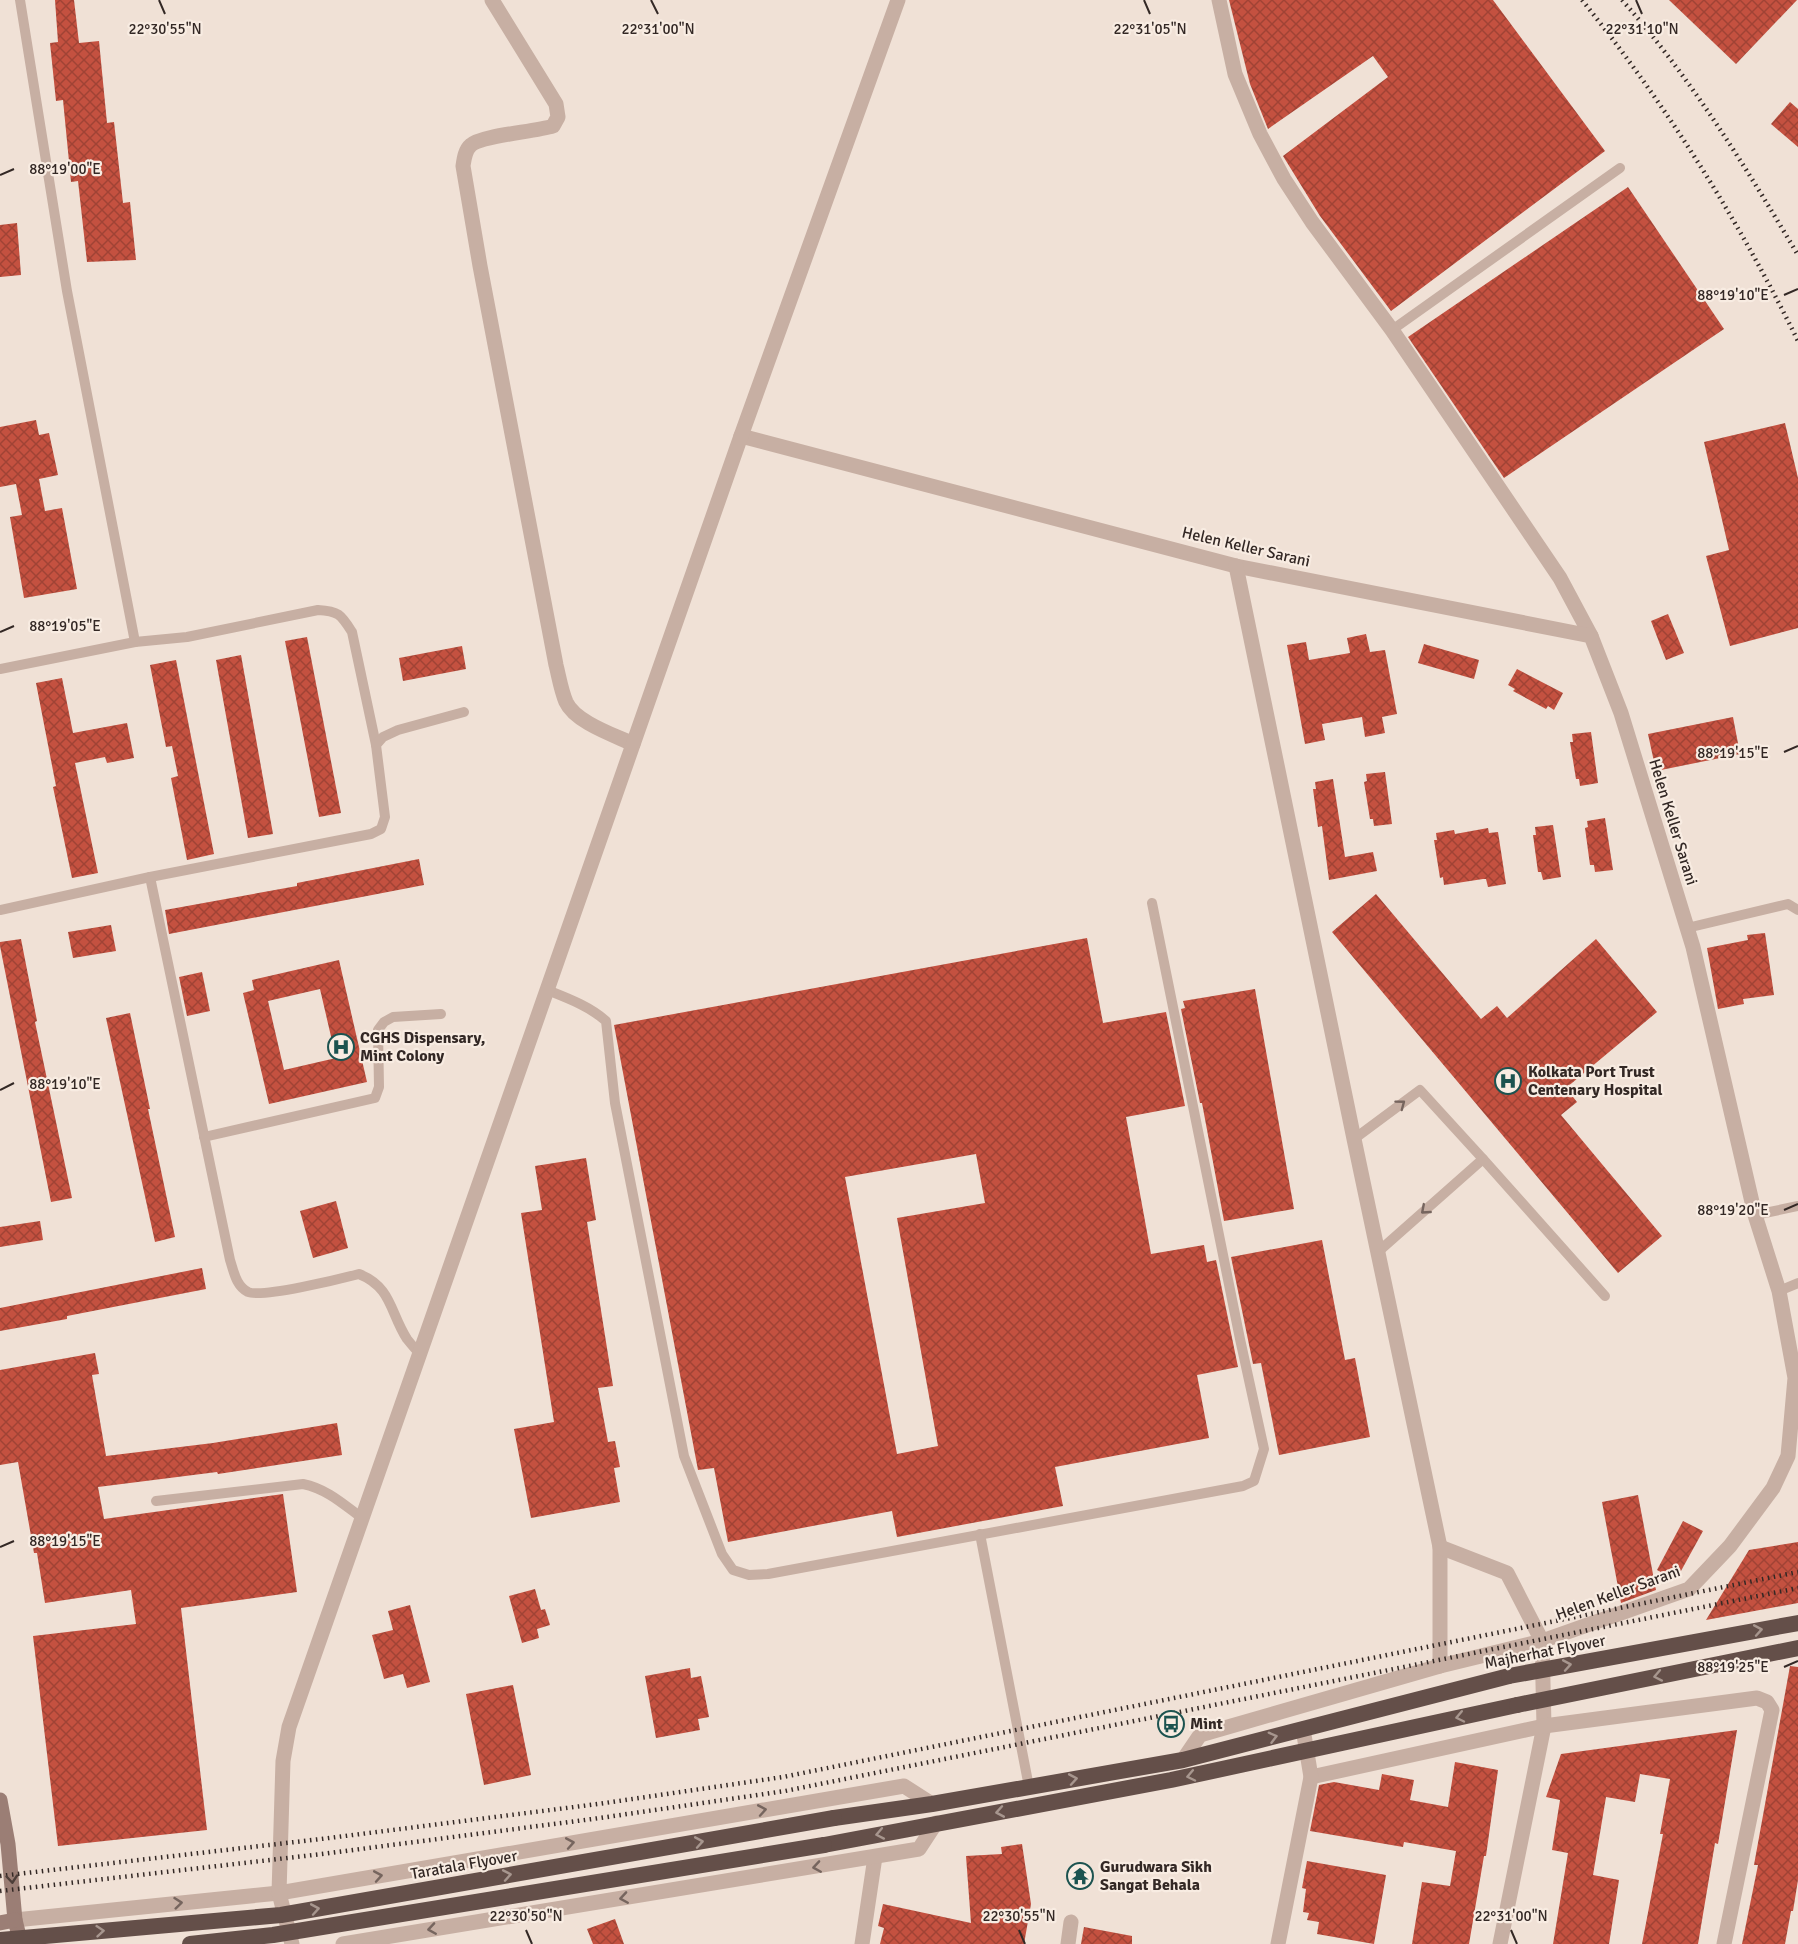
<svg xmlns="http://www.w3.org/2000/svg" width="1798" height="1944" font-family="Signika,sans-serif">
<defs>
<pattern id="building-cross-hatch" width="8" height="8" patternUnits="userSpaceOnUse" patternTransform="scale(1.5)"><rect width="8" height="8" fill="#c45140"/><path d="M0 0l8 8M0 8l8-8" fill="none" stroke="#a04335"/></pattern>
</defs>
<rect width="100%" height="100%" fill="#f0e1d6"/>
<g fill="url(#building-cross-hatch)" fill-rule="evenodd">
<path d="M55 0H74L79 43 99 41 107 123 114 122 123 203 130 202 136 260 87 262 78 181 71 182 63 100 56 101 50 43 58 42Z"/>
<path d="M1229 0H1493L1605 151 1391 311 1320 216 1283 156 1388 77 1373 56 1268 129 1250 84Z"/>
<path d="M1669 0H1797L1736 64Z"/>
<path d="M1790 102 1798 109V147L1771 124Z"/>
<path d="M1628 187 1724 329 1504 478 1408 337Z"/>
<path d="M17 223 21 275 0 277V225Z"/>
<path d="M36 420 39 435 49 433 58 475 39 479 45 511 62 508 77 589 24 598 10 517 22 515 16 484 0 487V427Z"/>
<path d="M1785 423 1798 478V628L1730 646 1706 556 1729 550 1704 442Z"/>
<path d="M1668 614 1684 653 1666 660 1651 621Z"/>
<path d="M1366 634 1370 652 1385 650 1397 714 1382 717 1385 733 1365 737 1362 717 1322 724 1325 740 1305 744 1287 645 1306 642 1309 660 1350 653 1347 638Z"/>
<path d="M307 637 341 813 319 817 285 641Z"/>
<path d="M1424 644 1479 660 1474 679 1418 663Z"/>
<path d="M462 646 466 669 403 681 399 658Z"/>
<path d="M241 655 273 834 248 838 216 660Z"/>
<path d="M176 660 214 854 187 860 171 778 178 776 172 746 166 747 150 665Z"/>
<path d="M1517 669 1563 693 1554 710 1548 706 1546 709 1513 691 1515 689 1508 685Z"/>
<path d="M62 678 73 733 127 723 134 758 107 763 105 757 75 763 98 873 72 878 53 787 56 786 36 683Z"/>
<path d="M1733 717 1740 754 1656 771 1648 734Z"/>
<path d="M1591 732 1598 783 1580 786 1579 779H1576L1570 742H1573L1572 734Z"/>
<path d="M1385 772 1392 824 1374 826 1373 819H1370L1364 782 1367 781 1366 774Z"/>
<path d="M1333 779 1345 857 1373 852 1377 871 1329 880 1322 826 1318 827 1313 789H1316L1315 782Z"/>
<path d="M1605 818 1613 870 1595 872 1594 865H1590L1585 828 1588 827 1587 821Z"/>
<path d="M1553 825 1561 877 1543 880 1541 872H1538L1533 835H1536L1535 827Z"/>
<path d="M1488 828 1489 833 1498 832 1506 884 1488 887 1486 879H1483L1444 885 1443 877 1440 878 1434 840H1437L1436 833 1454 830 1455 834Z"/>
<path d="M419 859 424 885 169 934 165 910 297 886V883Z"/>
<path d="M1376 894 1481 1019 1497 1006 1507 1018 1596 939 1657 1012 1566 1088 1577 1102 1561 1115 1662 1236 1618 1273 1332 932Z"/>
<path d="M111 925 116 951 73 958 68 932Z"/>
<path d="M1765 933 1774 995 1743 999 1744 1004 1718 1009 1707 948 1748 940 1747 935Z"/>
<path d="M1087 938 1103 1023 1166 1012 1185 1106 1126 1117 1151 1254 1204 1245 1207 1262 1216 1260 1238 1367 1197 1375 1209 1438 1055 1467 1063 1506 897 1537 892 1511 728 1542 714 1468 698 1470 614 1025ZM976 1154 985 1203 897 1218 938 1446 897 1454 845 1177Z"/>
<path d="M21 939 37 1021 35 1022 72 1198 51 1202 0 946V942Z"/>
<path d="M339 960 367 1082 269 1104 243 993 254 990 252 980ZM320 989 336 1058 284 1070 268 1001Z"/>
<path d="M202 972 210 1011 187 1016 179 977Z"/>
<path d="M1255 989 1294 1209 1224 1221 1202 1103H1200L1181 1009 1185 1008 1183 1001Z"/>
<path d="M130 1013 150 1109H148L175 1237 155 1242 106 1018Z"/>
<path d="M586 1158 596 1220 587 1222 613 1386 598 1388 608 1442 615 1441 620 1467 614 1468 620 1502 531 1518 514 1429 554 1422 521 1213 542 1210 535 1166Z"/>
<path d="M336 1201 348 1248 313 1258 300 1211Z"/>
<path d="M40 1221 43 1240 0 1247V1227Z"/>
<path d="M1322 1240 1345 1360 1355 1358 1370 1437 1279 1455 1261 1363 1253 1364 1231 1257Z"/>
<path d="M202 1268 206 1289 67 1316V1319L0 1331V1308Z"/>
<path d="M95 1353 99 1374 92 1375 106 1456 213 1443 337 1423 342 1455 218 1474 217 1472 98 1487 104 1519 283 1494 297 1592 181 1608 207 1830 58 1846 33 1636 136 1624 131 1590 45 1603 37 1553H34L18 1462 0 1465V1370Z"/>
<path d="M1638 1495 1656 1590 1621 1603 1602 1502Z"/>
<path d="M1683 1521 1703 1531 1676 1580 1657 1570Z"/>
<path d="M1798 1542V1603L1706 1620 1749 1550Z"/>
<path d="M535 1589 541 1610 545 1609 550 1625 537 1629 539 1638 522 1643 509 1596Z"/>
<path d="M410 1605 430 1682 407 1688 403 1674 384 1679 372 1635 393 1630 388 1611Z"/>
<path d="M1790 1666 1798 1667V1880L1793 1911H1791L1785 1944H1742L1758 1865H1754Z"/>
<path d="M690 1668 691 1678 701 1676 709 1717 698 1719 700 1730 656 1738 645 1676Z"/>
<path d="M513 1685 531 1775 484 1785 466 1694Z"/>
<path d="M1737 1730 1718 1844 1715 1843 1698 1944H1642L1663 1834H1660L1670 1779 1640 1774 1635 1802 1606 1797 1593 1875 1619 1880 1609 1944H1553L1568 1853 1552 1850 1560 1800 1546 1797 1561 1754Z"/>
<path d="M1455 1762 1498 1770 1486 1856H1484L1469 1944H1412L1422 1882 1450 1886 1456 1851 1404 1842 1403 1847 1310 1831 1319 1785 1334 1782 1379 1790 1382 1774 1414 1780 1410 1800 1448 1807Z"/>
<path d="M1022 1844 1031 1904 1024 1944H880L884 1928 878 1926 883 1904 971 1923 966 1856 1002 1854 1001 1847Z"/>
<path d="M1307 1861 1386 1875 1374 1944 1317 1934 1319 1922 1307 1920 1309 1913 1303 1912 1306 1889 1302 1888Z"/>
<path d="M615 1919 624 1944H593L587 1929Z"/>
<path d="M1084 1927 1132 1936V1944H1081Z"/>
</g>
<g fill="none" stroke-linecap="round" stroke-linejoin="round">
<g stroke="#c7afa3" stroke-width="10">
<path d="M20 0 67 291 135 642 187 637 318 610C339 611 341 615 352 632L376 745"/>
<path d="M1392 330 1620 168"/>
<path d="M0 669 135 642"/>
<path d="M150 877 230 1260C234 1272 236 1286 248 1292 262 1298 340 1279 359 1274 392 1287 390 1313 407 1339 411 1344 415 1349 420 1354"/>
<path d="M0 910 150 877 371 834 381 829 385 817 376 745 383 737 398 730 464 712"/>
<path d="M1687 928 1788 904 1798 910"/>
<path d="M547 990C567 998 589 1006 606 1021L615 1103 684 1456 722 1554 733 1570 749 1575 768 1574 1243 1486 1254 1481 1264 1449 1240 1339 1152 903"/>
<path d="M204 1137 375 1098 379 1087 378 1030 384 1022 393 1017 441 1014"/>
<path d="M1354 1139 1420 1090 1483 1159 1379 1251"/>
<path d="M1483 1159 1605 1296"/>
<path d="M1755 1215 1798 1206"/>
<path d="M1779 1291 1798 1283"/>
<path d="M156 1501 303 1484C327 1489 343 1504 362 1518"/>
<path d="M980 1534 1029 1787"/>
</g>
<g stroke="#c7afa3" stroke-width="15">
<path d="M492 0 556 104 558 117 553 126C535 132 482 135 471 145 465 150 464 159 463 166L480 266 556 665C559 677 561 690 566 702 575 722 614 735 633 744"/>
<path d="M1219 0 1235 74 1260 134 1284 179 1312 222 1392 330 1560 578 1591 636"/>
<path d="M741 436 1236 566 1591 636 1621 713 1693 947 1755 1215 1779 1291 1795 1378 1788 1456 1773 1488 1730 1546 1689 1589 1542 1641 1440 1666 1200 1735 1183 1760"/>
<path d="M1236 566 1354 1139 1440 1547V1666"/>
<path d="M1440 1547 1507 1573 1542 1641 1544 1726 1500 1944"/>
<path d="M1311 1777 1544 1726 1757 1698 1767 1702 1772 1710 1724 1944"/>
<path d="M862 1944 875 1857"/>
<path d="M1068 1944 1071 1922"/>
</g>
<g stroke="#c7afa3" stroke-width="15">
<path d="M15 1920 279 1893 904 1786 932 1804"/>
<path d="M292 1944 279 1893 283 1761 289 1727 741 436 898 0"/>
<path d="M343 1944 919 1849 936 1823"/>
<path d="M1278 1944 1311 1777 1303 1729"/>
</g>
<g stroke="#9b7e75" stroke-width="15">
<path d="M0 1800 8 1844 15 1920 21 1944"/>
<path d="M0 1923 15 1920"/>
</g>
<g stroke="#644f49" stroke-width="16">
<path d="M834 1818 932 1804 1183 1760 1509 1676"/>
<path d="M824 1845 1171 1780 1517 1705"/>
</g>
<g stroke="#332825" stroke-width="4.5" stroke-dasharray="1.5 4.5" stroke-linecap="butt">
<path d="M1582 0C1667 106 1738 219 1798 341"/>
<path d="M1622 0C1691 78 1745 166 1798 255"/>
<path d="M0 1876 321 1839 598 1804 783 1777 1798 1572"/>
<path d="M0 1891 322 1854 600 1818 785 1791 1798 1588"/>
</g>
<g stroke="#644f49" stroke-width="16">
<path d="M1509 1676 1798 1623"/>
<path d="M1517 1705 1798 1648"/>
<path d="M0 1940 281 1915 834 1818"/>
<path d="M190 1944 273 1935 824 1845"/>
</g>
</g>
<defs><path id="oneway-chevron" d="M-2-3.5L2.5 0L-2 3.5" fill="none" stroke-width="1.6" stroke-linecap="round" stroke-linejoin="round" transform="scale(1.5)"/></defs>
<g stroke="#76655e">
<use href="#oneway-chevron" transform="translate(1401 1104) rotate(-37)"/>
<use href="#oneway-chevron" transform="translate(1425 1210) rotate(139)"/>
<use href="#oneway-chevron" transform="translate(762 1810) rotate(-10)"/>
<use href="#oneway-chevron" transform="translate(570 1843) rotate(-10)"/>
<use href="#oneway-chevron" transform="translate(817 1867) rotate(171)"/>
<use href="#oneway-chevron" transform="translate(378 1876) rotate(-10)"/>
<use href="#oneway-chevron" transform="translate(624 1898) rotate(171)"/>
<use href="#oneway-chevron" transform="translate(178 1903) rotate(-6)"/>
<use href="#oneway-chevron" transform="translate(432 1929) rotate(171)"/>
</g>
<g stroke="#a7968e">
<use href="#oneway-chevron" transform="translate(1758 1630) rotate(-10)"/>
<use href="#oneway-chevron" transform="translate(1567 1665) rotate(-10)"/>
<use href="#oneway-chevron" transform="translate(1658 1676) rotate(169)"/>
<use href="#oneway-chevron" transform="translate(1460 1717) rotate(168)"/>
<use href="#oneway-chevron" transform="translate(1273 1737) rotate(-15)"/>
<use href="#oneway-chevron" transform="translate(1191 1776) rotate(168)"/>
<use href="#oneway-chevron" transform="translate(1073 1779) rotate(-10)"/>
<use href="#oneway-chevron" transform="translate(1000 1812) rotate(170)"/>
<use href="#oneway-chevron" transform="translate(880 1834) rotate(169)"/>
<use href="#oneway-chevron" transform="translate(699 1842) rotate(-10)"/>
<use href="#oneway-chevron" transform="translate(507 1875) rotate(-10)"/>
<use href="#oneway-chevron" transform="translate(315 1909) rotate(-10)"/>
<use href="#oneway-chevron" transform="translate(100 1931) rotate(-5)"/>
</g>
<use stroke="#4d3e39" href="#oneway-chevron" transform="translate(12 1879) rotate(85)"/>
<path fill="none" stroke="#332825" stroke-width="2" d="M159 0 165 14M651 0 658 14M1144 0 1150 14M1636 0 1642 14M0 175 14 169M1784 295 1798 289M0 632 14 626M1784 752 1798 746M0 1090 14 1083M1784 1210 1798 1204M0 1547 14 1541M1784 1667 1798 1661M526 1930 532 1944M1019 1930 1025 1944M1511 1930 1517 1944"/>
<defs>
<symbol id="hospital-ring" viewBox="-11 -11 22 22"><circle r="9.5" fill="#f8ece2" stroke="#1c5350" stroke-width="1.5"/><path d="M-5-5h3v3.5h4V-5h3V5h-3V1.5h-4V5h-3Z" fill="#1c5350"/></symbol>
<symbol id="bus-ring" viewBox="-11 -11 22 22"><circle r="9.5" fill="#f8ece2" stroke="#1c5350" stroke-width="1.5"/><path d="M-5-6H5V4H4V6H2V4H-2V6H-4V4H-5ZM-3.5-4V0h7V-4ZM-3.5 1.2v1.5H-2V1.2ZM2 1.2v1.5H3.5V1.2Z" fill="#1c5350"/></symbol>
<symbol id="temple-ring" viewBox="-11 -11 22 22"><circle r="9.5" fill="#f8ece2" stroke="#1c5350" stroke-width="1.5"/><path d="M0-6L5-2H3V0L6.5 2.5H4V6H1.5V3h-3V6H-4V2.5H-6.5L-3 0V-2H-5Z" fill="#1c5350"/></symbol>
</defs>
<g fill-rule="evenodd">
<use href="#hospital-ring" x="326" y="1032" width="30" height="30"/>
<use href="#hospital-ring" x="1493" y="1066" width="30" height="30"/>
<use href="#bus-ring" x="1156" y="1709" width="30" height="30"/>
<use href="#temple-ring" x="1065" y="1861" width="30" height="30"/>
</g>
<g text-anchor="middle" dominant-baseline="central" stroke-width="4.5" stroke-linejoin="round" paint-order="stroke">
<g font-size="16" fill="#332825" stroke="#f8ece2">
<text transform="translate(1246 547) rotate(13)">Helen Keller Sarani</text>
<text transform="translate(1673 822) rotate(73)">Helen Keller Sarani</text>
<text transform="translate(1618 1593) rotate(-20)">Helen Keller Sarani</text>
<text transform="translate(1545 1652) rotate(-11)">Majherhat Flyover</text>
<text transform="translate(464 1865) rotate(-10)">Taratala Flyover</text>
</g>
<g font-size="16" font-weight="bold" fill="#332825" stroke="#f8ece2" text-anchor="start">
<text x="360" y="1038">CGHS Dispensary,<tspan x="360" dy="18">Mint Colony</tspan></text>
<text x="1528" y="1072">Kolkata Port Trust<tspan x="1528" dy="18">Centenary Hospital</tspan></text>
<text x="1190" y="1724">Mint</text>
<text x="1100" y="1867">Gurudwara Sikh<tspan x="1100" dy="18">Sangat Behala</tspan></text>
</g>
</g>
<g font-size="15" text-anchor="middle" fill="#332825" stroke="#f8ece2" stroke-width="4.5" stroke-linejoin="round" paint-order="stroke">
<text x="658" y="34">22°31'00"N</text>
<text x="1150" y="34">22°31'05"N</text>
<text x="165" y="34">22°30'55"N</text>
<text x="1642" y="34">22°31'10"N</text>
<text x="65" y="174">88°19'00"E</text>
<text x="1733" y="300">88°19'10"E</text>
<text x="65" y="631">88°19'05"E</text>
<text x="1733" y="758">88°19'15"E</text>
<text x="65" y="1089">88°19'10"E</text>
<text x="1733" y="1215">88°19'20"E</text>
<text x="65" y="1546">88°19'15"E</text>
<text x="1733" y="1672">88°19'25"E</text>
<text x="526" y="1921">22°30'50"N</text>
<text x="1019" y="1921">22°30'55"N</text>
<text x="1511" y="1921">22°31'00"N</text>
</g>
</svg>
